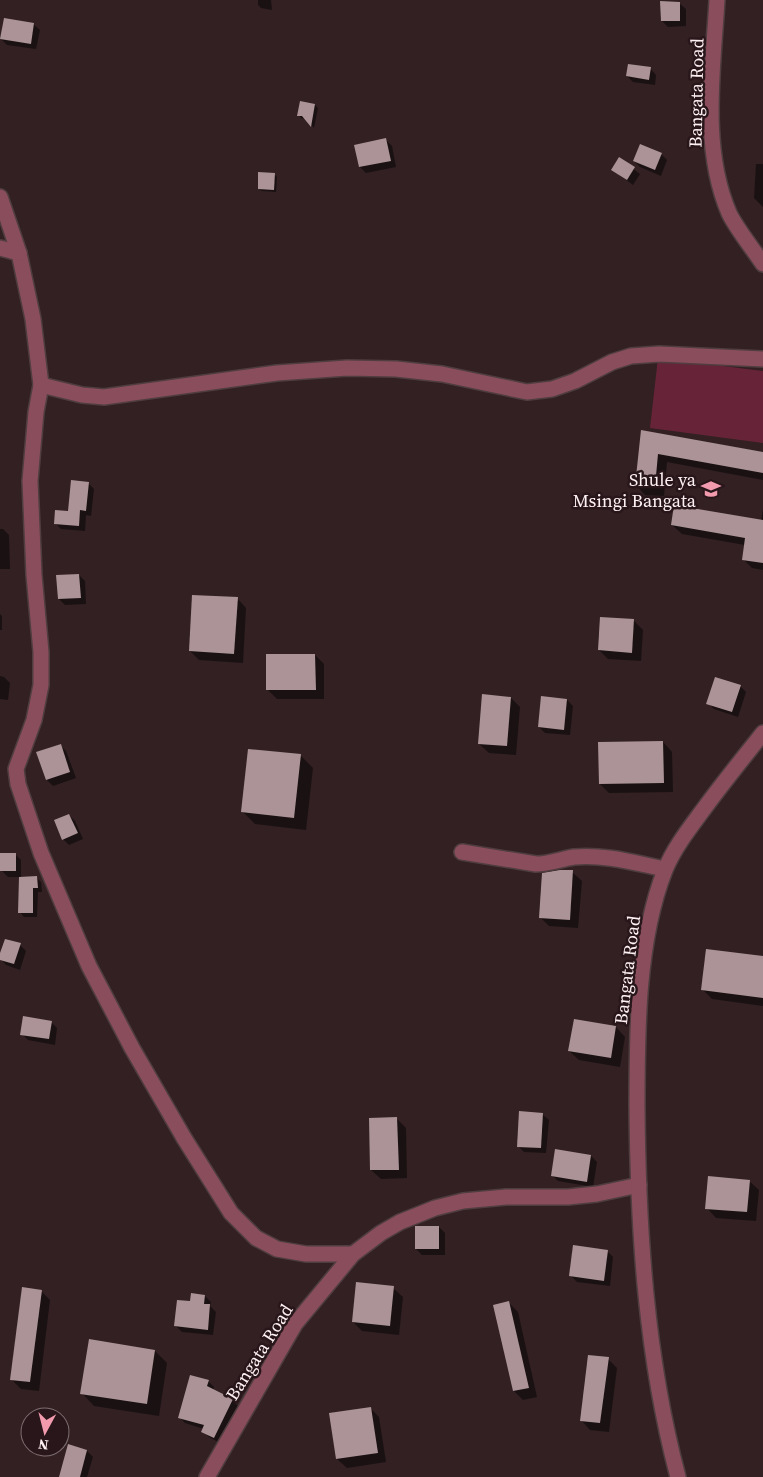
<svg xmlns="http://www.w3.org/2000/svg" width="763" height="1477" font-family="'Source Serif 4',serif">
<rect width="100%" height="100%" fill="#322023"/>
<path fill="#672438" d="M658 358 763 371V443L650 428Z"/>
<g fill="#0007">
<path d="M258 0H271L272 10 261 8 258 5Z"/>
<path d="M679 3 686 9V26L668 27 662 21Z"/>
<path d="M33 24 40 30 36 49 7 45 1 39Z"/>
<path d="M650 68 656 75 655 85 633 82 627 76Z"/>
<path d="M301 103 315 105 318 108 314 128 306 119 301 118 299 115Z"/>
<path d="M386 140 392 146 396 167 366 173 360 167Z"/>
<path d="M661 154 667 160 661 176 640 167 634 161Z"/>
<path d="M620 159 640 174 633 185 613 170Z"/>
<path d="M756 164H763V207L754 198Z"/>
<path d="M274 174 277 177 276 192 262 191 259 189Z"/>
<path d="M642 431 763 453V480L667 462 664 496 645 495 636 485Z"/>
<path d="M88 483 94 489 91 516 86 515 85 531 61 529 55 523 69 512Z"/>
<path d="M763 509V570L752 568 743 559 745 545 682 534 672 525 761 521Z"/>
<path d="M0 529H3L9 535 10 569H0Z"/>
<path d="M79 575 85 581 86 604 65 605 59 599Z"/>
<path d="M237 598 246 608 243 663 199 660 190 651Z"/>
<path d="M0 614 2 616V630H0Z"/>
<path d="M634 621 643 630 641 661 608 659 599 650Z"/>
<path d="M315 655 324 664V699H277L268 690Z"/>
<path d="M0 676 4 677 10 683 8 700 0 699Z"/>
<path d="M740 686 746 692 738 717 714 709 708 703Z"/>
<path d="M511 698 520 707 516 755 489 753 479 744Z"/>
<path d="M567 700 573 706 570 735 545 733 539 727Z"/>
<path d="M663 742 672 752 673 792 609 793 600 784Z"/>
<path d="M60 745 66 751 76 778 53 786 47 780 38 753Z"/>
<path d="M301 756 313 768 306 830 255 824 243 812Z"/>
<path d="M69 815 75 821 83 839 69 845 63 839Z"/>
<path d="M15 854 21 860V878L36 877 41 882 42 892H38L37 917H24L20 912V877H8L2 871Z"/>
<path d="M572 872 582 881 578 928 549 926 540 917Z"/>
<path d="M20 945 26 951 20 970 6 965 0 958Z"/>
<path d="M763 958V1006L712 999 703 990Z"/>
<path d="M575 1020 616 1027 625 1037 620 1067 579 1060 569 1051Z"/>
<path d="M51 1022 57 1028 55 1045 28 1040 22 1034Z"/>
<path d="M542 1114 549 1120 546 1153 524 1152 518 1146Z"/>
<path d="M396 1118 406 1128 407 1178 381 1179 371 1170Z"/>
<path d="M556 1151 591 1156 597 1162 593 1187 558 1181 552 1175Z"/>
<path d="M749 1181 759 1190 756 1221 716 1218 707 1208Z"/>
<path d="M439 1227 445 1233V1255H422L416 1249Z"/>
<path d="M607 1251 613 1257 610 1286 577 1282 571 1276Z"/>
<path d="M393 1288 403 1297 399 1335 362 1331 353 1322Z"/>
<path d="M41 1291 50 1300 39 1391 21 1389 12 1380Z"/>
<path d="M205 1296 211 1302 210 1306 216 1312 213 1335 182 1332 176 1326 192 1303Z"/>
<path d="M508 1302 518 1312 537 1397 523 1400 514 1391 494 1306Z"/>
<path d="M155 1351 167 1363 159 1416 94 1406 82 1393Z"/>
<path d="M608 1359 617 1368 609 1432 590 1430 581 1420Z"/>
<path d="M208 1381 214 1387 213 1391 232 1400 238 1406 220 1443 209 1437 203 1431 204 1429 185 1423 179 1417Z"/>
<path d="M370 1408 379 1417 386 1462 347 1468 337 1459 331 1414Z"/>
<path d="M87 1451 93 1457 87 1477H61Z"/>
</g>
<g fill="#ab9397">
<path d="M660 1 680 2V21H661Z"/>
<path d="M4 18 34 23 31 44 0 39Z"/>
<path d="M628 64 651 67 649 80 626 76Z"/>
<path d="M300 101 315 104 311 127 302 116H297Z"/>
<path d="M386 138 391 161 359 167 354 145Z"/>
<path d="M640 144 662 153 655 170 633 161Z"/>
<path d="M619 157 635 167 627 180 611 170Z"/>
<path d="M258 172 275 173 274 190 258 189Z"/>
<path d="M641 430 763 452V473L658 454 655 487 635 486Z"/>
<path d="M71 480 89 482 86 511 80 510 79 526 54 524 55 510 68 511Z"/>
<path d="M674 505 763 520V563L742 560 745 538 671 525Z"/>
<path d="M79 574 81 598 58 599 56 575Z"/>
<path d="M192 595 238 597 234 654 189 651Z"/>
<path d="M600 617 634 619 632 653 598 650Z"/>
<path d="M266 654H315L316 690H266Z"/>
<path d="M715 677 741 685 732 712 706 704Z"/>
<path d="M482 694 511 697 507 746 478 744Z"/>
<path d="M541 696 567 699 564 730 538 727Z"/>
<path d="M663 741 664 783 599 784 598 742Z"/>
<path d="M61 744 70 772 46 780 36 752Z"/>
<path d="M248 749 301 754 294 818 241 812Z"/>
<path d="M69 814 78 833 62 840 54 820Z"/>
<rect x="0" y="853" width="16" height="18"/>
<path d="M560 870H573L570 920 539 918 542 873Z"/>
<path d="M37 876 38 888H33V913H18L19 877Z"/>
<path d="M5 939 21 943 14 964 0 960V953Z"/>
<path d="M706 949 763 956V998L701 990Z"/>
<path d="M23 1016 52 1021 49 1039 20 1035Z"/>
<path d="M574 1019 616 1026 611 1058 568 1051Z"/>
<path d="M519 1111 543 1113 541 1148 517 1147Z"/>
<path d="M397 1117 399 1170H370L369 1118Z"/>
<path d="M555 1149 591 1155 587 1182 551 1176Z"/>
<path d="M708 1176 750 1180 747 1212 705 1209Z"/>
<rect x="415" y="1226" width="24" height="23"/>
<path d="M573 1245 608 1250 604 1281 569 1276Z"/>
<path d="M356 1282 394 1286 390 1326 352 1322Z"/>
<path d="M22 1287 42 1290 30 1382 10 1380Z"/>
<path d="M191 1293 205 1295 204 1304H210L208 1330 174 1326 177 1300 190 1301Z"/>
<path d="M509 1301 529 1388 513 1391 493 1305Z"/>
<path d="M89 1339 155 1350 147 1404 80 1394Z"/>
<path d="M588 1355 609 1357 600 1423 580 1421Z"/>
<path d="M190 1375 209 1380 207 1386 233 1399 214 1438 201 1432 204 1425 178 1418Z"/>
<path d="M371 1407 378 1453 336 1459 329 1413Z"/>
<path d="M68 1444 87 1450 80 1477H59Z"/>
</g>
<g fill="none" stroke-linecap="round" stroke-linejoin="round">
<defs>
<g id="minor">
<path d="M717 0C713 69 701 148 729 213 736 228 753 249 763 264"/>
<path d="M0 197 19 253 33 319 41 385 36 412 30 481 34 575 41 652V685L34 720 16 769 18 784 41 853 89 966 132 1048 184 1138 231 1213 256 1238 277 1249 306 1254H353"/>
<path d="M0 248 19 253"/>
<path d="M41 385 82 395 104 397 277 373 347 368 396 369 442 374 527 392 552 389 575 381 612 362 631 356 659 354 763 359"/>
<path d="M462 852 536 864C549 864 561 859 574 857 605 854 635 863 665 869"/>
<path d="M207 1477 295 1324 353 1254 381 1233 400 1222 435 1208 463 1201 506 1197H568L597 1194 639 1185"/>
<path d="M678 1477C646 1357 638 1231 637 1107 637 1031 637 941 665 870 674 848 689 829 703 810 722 784 743 758 763 733"/>
</g>
</defs>
<use href="#minor" stroke="#4f3d40" stroke-width="18"/>
<use href="#minor" stroke="#8a4d5c" stroke-width="15"/>
</g>
<defs>
<symbol id="school-bare" viewBox="-9 -9 18 18"><path d="M0-5L7-2L0 1L-7-2ZM-4 1L0 2.5L4 1V4Q0 6-4 4Z" fill="#f29aae" stroke="#28161a" stroke-width="2.5" paint-order="stroke"/></symbol>
</defs>
<g fill-rule="evenodd">
<use href="#school-bare" x="697" y="475" width="28" height="28"/>
</g>
<g text-anchor="middle" dominant-baseline="central" stroke-width="5" stroke-linejoin="round" paint-order="stroke">
<g font-size="18" fill="#fef1f3" stroke="#28161a">
<text transform="translate(696 93) rotate(-89)">Bangata Road</text>
<text transform="translate(627 970) rotate(-83)">Bangata Road</text>
<text transform="translate(259 1352) rotate(-58)">Bangata Road</text>
</g>
<g font-size="18" fill="#fef1f3" stroke="#28161a" text-anchor="end">
<text x="696" y="479">Shule ya<tspan x="696" dy="21">Msingi Bangata</tspan></text>
</g>
</g>
<g transform="translate(45 1432) rotate(187)"><circle r="24" fill="#28161a" stroke="#7e6e71"/>
<path d="M0-4L9 19L0 12L-9 19Z" fill="#f29aae"/>
<text y="-8" font-size="14" font-weight="bold" text-anchor="middle" fill="#fef1f3">N</text>
</g>
</svg>
